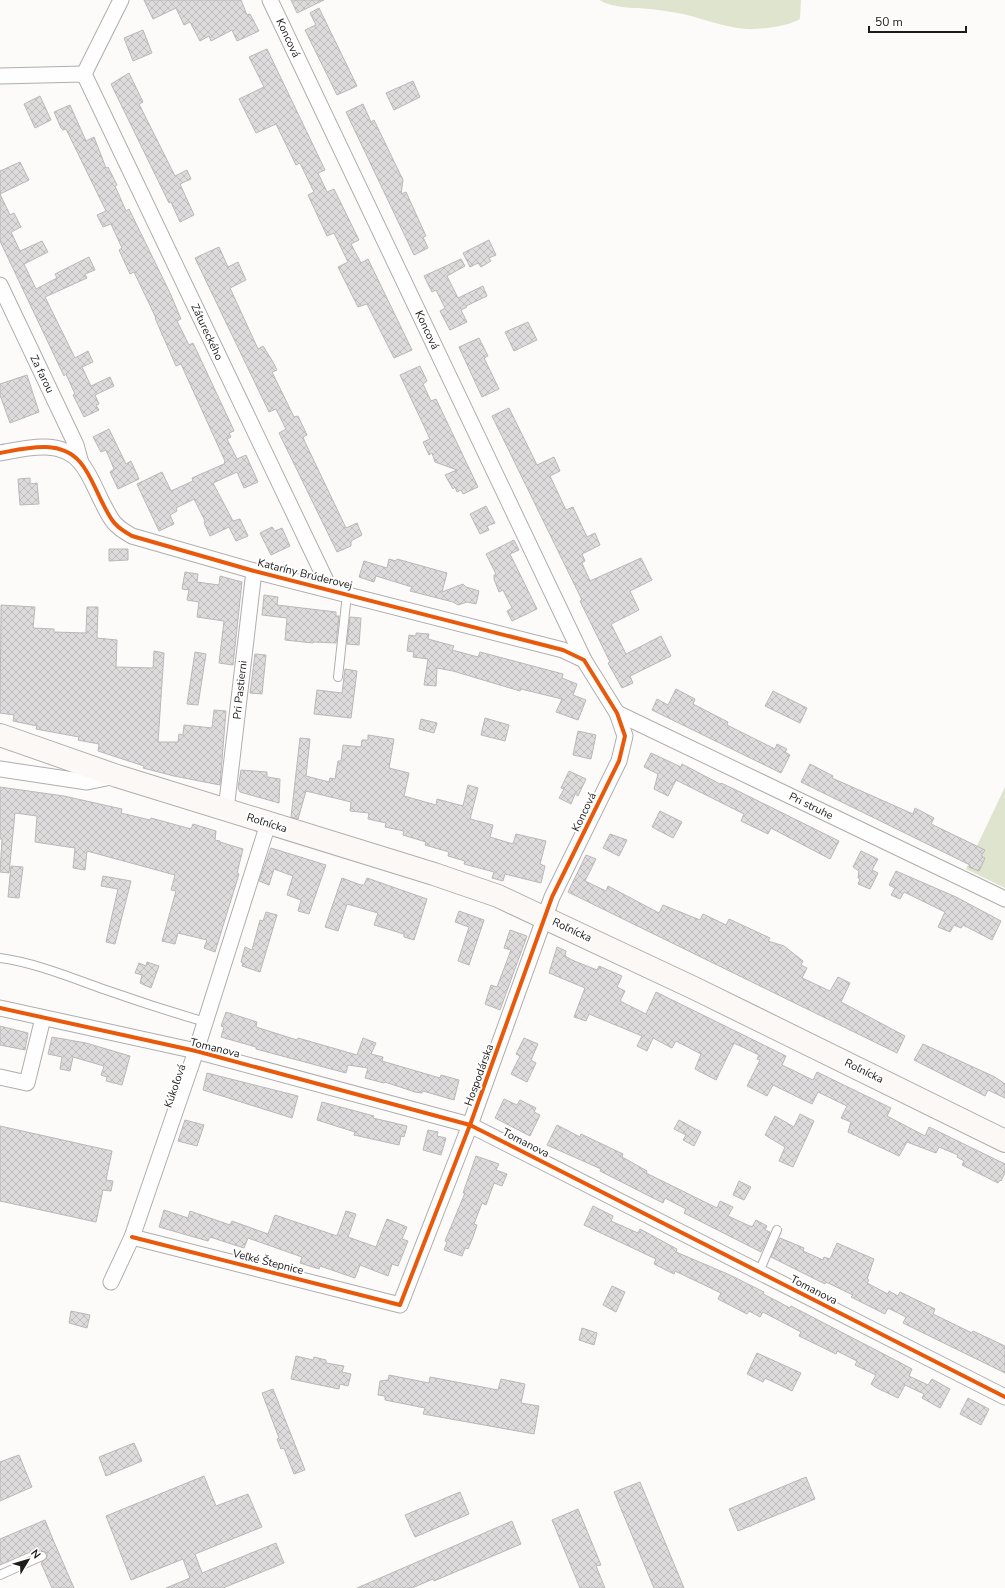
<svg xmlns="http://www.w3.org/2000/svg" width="1005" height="1588" font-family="'Nunito Sans',sans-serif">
<defs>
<pattern id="building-cross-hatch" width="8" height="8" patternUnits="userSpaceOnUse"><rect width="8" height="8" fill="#dddbdb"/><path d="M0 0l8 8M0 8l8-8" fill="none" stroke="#bdbbbb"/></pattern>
</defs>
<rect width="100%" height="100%" fill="#fdfbf9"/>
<g fill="#dee4cd">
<path d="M599 0H801L800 19C790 26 758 30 746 29 724 27 704 19 683 14 672 12 661 10 650 9 633 7 615 9 599 0Z"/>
<path d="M1005 787V888L966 869Z"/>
</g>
<g fill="url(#building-cross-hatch)" stroke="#bab8b8">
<path d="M144 0H241L247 15 250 14 259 31 237 41 232 30 211 41 209 36 200 41 190 22 184 25 176 8 153 19Z"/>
<path d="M291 0H324L297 13Z"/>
<path d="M319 8 357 86 337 95 305 30 316 25 310 13Z"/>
<path d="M143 30 152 53 133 61 124 38Z"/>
<path d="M267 49 325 170 318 173 327 192 334 189 359 240 351 244 361 263 368 259 412 350 394 358 367 304 358 307 338 267 348 262 334 233 327 236 308 195 314 192 300 163 296 165 276 124 256 133 239 99 264 87 249 57Z"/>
<path d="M129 73 143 102 139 104 175 176 187 170 191 179 180 184 194 215 180 222 171 202 169 203 111 84Z"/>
<path d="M413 81 420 97 394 110 386 93Z"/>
<path d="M40 96 51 120 35 128 24 104Z"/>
<path d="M363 104 371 122 374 120 403 180 401 194 406 192 426 236 423 237 428 248 414 255 346 112Z"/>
<path d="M70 105 86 141 94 137 106 168 108 167 117 185 115 186 126 211 129 209 170 293 181 319 177 321 189 345 193 343 230 422 234 431 229 433 231 437 227 439 237 459 246 455 258 482 244 488 237 472 213 483 233 521 240 519 248 536 236 541 229 527 210 536 204 523 205 521 194 499 176 508 177 511 170 515 174 524 159 531 137 484 162 472 171 491 193 481 192 478 224 464 225 461 181 364 176 366 155 318H156L134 272 130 274 119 250 122 248 111 224 103 227 97 215 106 211 66 129 63 130 61 128 54 112Z"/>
<path d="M20 162 29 180 0 194 10 215 14 213 21 227 11 232 20 251 42 241 48 252 24 264 36 289 57 278 55 274 89 257 95 270 85 274 87 278 45 297 75 358 88 351 93 362 82 367 91 386 110 377 114 386 95 395 99 404 96 405 99 410 84 417 73 395 75 394 66 374 64 376 0 241V171Z"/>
<path d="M489 240 496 255 489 258 491 261 481 267 478 263 470 267 463 253Z"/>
<path d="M219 247 228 267 238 262 246 280 230 288 258 349 263 346 273 362 277 370 272 372 294 417 298 416 307 435 303 437 305 442 346 528 357 523 362 535 351 541V546L337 552 279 433 286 429 276 409 269 412 195 258Z"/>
<path d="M461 259 465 266 447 276 458 298 483 286 487 296 466 306 467 307 461 310 467 322 450 330 440 311 445 308 436 290 432 292 424 276Z"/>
<path d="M528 322 537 340 514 351 505 332Z"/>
<path d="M479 338 488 356 484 358 499 389 482 397 459 347Z"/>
<path d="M420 366 427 381 423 384 431 401 436 399 478 487 463 494 461 490 457 492 455 487 453 489 445 475 457 470 435 462 432 453 429 455 423 442 430 439 400 375Z"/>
<path d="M27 375 39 412 10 423 0 395V384Z"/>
<path d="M509 408 537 465 554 457 560 471 550 476 566 510 573 507 587 537 595 533 600 545 582 554 585 561 582 563 590 581 641 558 652 580 630 591 639 610 611 624 626 654 661 636 671 656 630 676 633 683 622 688 608 663 610 662 580 601 582 600 492 416Z"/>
<path d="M109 429 126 464 131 461 139 479 118 489 110 472 114 469 106 450 101 452 93 437Z"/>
<path d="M30 478V484L37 483 39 504 20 505 18 479Z"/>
<path d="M486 506 495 523 487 526 489 530 480 534 470 514Z"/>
<path d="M272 527 275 531 282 528 290 546 271 555 260 533Z"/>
<path d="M514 540 519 550 510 554 537 609 512 621 507 611 512 608 503 590 499 592 494 579V575L496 574 486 554Z"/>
<path d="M109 549H128V560L109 561Z"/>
<path d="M389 559 396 561 397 559 447 573 442 592 463 584 466 587 479 591 476 604 467 602 458 605 453 602 410 591 412 587 376 576 374 582 359 577 364 561 387 568Z"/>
<path d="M185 572 198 574 197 582 219 585 220 576 242 582 233 665 219 663 224 621 197 617 199 602 187 600 189 590 182 589Z"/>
<path d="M264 595 278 597 277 605 336 612V616H339L336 643 314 642 313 643 285 640 287 618 262 615Z"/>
<path d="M1 605 35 607 33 628 54 629V632L86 633 87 607H98L97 638 117 640 116 667 153 668 154 651 164 653 158 742H178L179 734 183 735 184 725 212 728 214 710 226 711 220 785 174 776 143 768 144 766 98 751 99 744 78 740 79 737 36 729 37 726 13 721 14 715 0 713Z"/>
<path d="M350 617 361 618 359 645 347 644Z"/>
<path d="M416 633 429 634 428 639 454 646 452 650 478 657 480 652 563 674 562 678 577 684 573 695 586 700 578 720 556 712 562 699 521 689 520 691 453 671 437 668 436 686 424 685 428 659 413 657 414 652 407 651 409 635 416 636Z"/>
<path d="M195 652 206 654 198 705 187 704Z"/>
<path d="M255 654 266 655 262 694 250 693Z"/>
<path d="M345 669 357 671 351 718 314 714 317 690 342 693Z"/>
<path d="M676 689 695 699 693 704 728 722 727 725 775 749 777 744 787 749 785 752 790 755 781 773 652 710 657 699 668 705Z"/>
<path d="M773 691 807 708 800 723 765 706Z"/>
<path d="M485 718 509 725 505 741 481 735Z"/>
<path d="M421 719 437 723 434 733 419 729Z"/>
<path d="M578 731 596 735 591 759 573 755Z"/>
<path d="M368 735 394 739 389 768 409 773 404 796 436 805 437 799 463 806 468 785 478 788 470 819 493 825 490 837 513 844 516 834 546 841 540 864 545 866 541 883 505 874 503 881 492 878 494 872 464 864 465 861 448 856 449 852 425 845 426 842 403 835 404 831 385 827 386 823 368 819 369 813 350 811 351 802 306 791 298 819 291 817 300 738 310 739 306 776 329 782 330 778 335 779 338 761H341L343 745 361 747 362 740H368Z"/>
<path d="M651 753 681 767 682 764 720 784 721 783 736 790 839 841 830 859 771 828 768 834 741 821 744 814 676 780 668 796 654 789 658 774 644 767Z"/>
<path d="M810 764 833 776 832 778 913 814 915 808 934 818 931 824 985 850 981 856 985 858 979 871 969 867 970 865 801 782Z"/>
<path d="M241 770 267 772V777L280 779 279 803 240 792 238 788Z"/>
<path d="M569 771 586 779 578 796 575 794 571 804 559 798 564 789 561 788Z"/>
<path d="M0 787 64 796 122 809 121 813 150 820 151 818 191 829 193 824 216 831 215 840 220 841V842L243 849 237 873 239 874 215 952 204 948 207 940 178 933 175 944 162 941 176 891 171 890 175 875 87 851 85 870 73 868 75 848 35 842 37 816 15 813 9 873 0 872 2 839H0Z"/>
<path d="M660 811 682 822 673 838 652 827Z"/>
<path d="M610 834 627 840 619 856 603 848Z"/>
<path d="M271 848 326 865 309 914 298 911 301 900 287 895 293 876 274 869 269 885 259 881Z"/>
<path d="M861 851 878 859 872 870 878 873 870 889 858 884 860 879 858 878 859 871 853 867Z"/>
<path d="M586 855 596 859 585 881 606 891 608 886 659 913 663 905 700 920 703 914 726 925 729 919 770 938 768 941 784 946 803 961 801 965 807 968 802 978 830 991 838 977 850 983 841 1002 905 1036 897 1053 568 892Z"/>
<path d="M11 866 23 867 19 898 8 897Z"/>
<path d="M896 871 956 897 1001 921 992 940 963 925 961 928 954 925 950 932 938 927 945 912 904 892 900 899 891 895 895 888 889 885Z"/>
<path d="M103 876 131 881 115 944 106 942 118 889 101 886Z"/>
<path d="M342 878 361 885H364L367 878 427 899 414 940 404 937V934L374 925 378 913 347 904 338 931 325 927Z"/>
<path d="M459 911 484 920 469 965 458 961 469 927 455 922Z"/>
<path d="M266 912 277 915 260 972 242 966 243 963 241 962 245 947 252 950 260 920 263 921Z"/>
<path d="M510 930 527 936 500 1010 485 1004 491 985 497 987 511 950 504 948Z"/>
<path d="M557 947 566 951 565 956 572 960 597 970 599 966 622 976 617 987 625 991 620 1001 646 1014 656 992 786 1056 782 1065 813 1080 817 1072 891 1108 887 1116 925 1136 929 1127 1005 1164V1173L1001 1181 1000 1180 998 1183 962 1165 964 1161 957 1157 958 1155 939 1147 936 1153 907 1142 899 1156 848 1132 851 1122 841 1118 847 1106 818 1092 812 1104 773 1085 767 1096 747 1086 760 1060 757 1059 759 1055 734 1043 716 1080 695 1069 701 1054 676 1041 672 1048 653 1038 647 1051 637 1046 642 1036 589 1014 586 1021 574 1017 585 988 549 973Z"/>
<path d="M147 962 159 966 151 988 140 983 142 975 135 973 139 963 146 966Z"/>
<path d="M226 1012 257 1022 256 1027 297 1040 298 1038 357 1055 363 1038 376 1043 371 1054 383 1057 382 1061 440 1078 441 1075 459 1080 454 1100 423 1091 422 1093 415 1092 385 1082 384 1083 365 1078 368 1068 348 1065 346 1073 256 1049V1047L221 1037 224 1027 221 1026Z"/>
<path d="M0 1026 28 1033 25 1050 0 1045Z"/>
<path d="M52 1037 86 1043 130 1056 122 1085 106 1081 107 1077 101 1075 104 1066 73 1057 70 1071 60 1069 62 1057 48 1054Z"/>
<path d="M524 1038 538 1044 531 1060 536 1063 527 1082 511 1074 520 1056 516 1054Z"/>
<path d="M923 1044 995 1077 1005 1084V1098L988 1090 985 1096 914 1060Z"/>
<path d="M207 1073 298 1096 292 1118 203 1090Z"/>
<path d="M504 1099 517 1105 520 1100 536 1108 534 1112 540 1115 530 1136 495 1118Z"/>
<path d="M322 1102 374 1116 373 1118 407 1126 404 1137 401 1136 399 1145 354 1135 355 1132 317 1120Z"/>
<path d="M800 1114 814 1121 793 1167 779 1161 785 1147 765 1135 775 1116 794 1127Z"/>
<path d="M185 1120 204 1125 197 1146 178 1141Z"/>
<path d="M679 1120 701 1132 694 1146 683 1140 686 1135 674 1129Z"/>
<path d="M557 1125 580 1137 581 1134 623 1154 622 1157 647 1171 646 1173 717 1208 720 1201 733 1207 728 1216 752 1227 756 1220 767 1226 765 1230 770 1232 761 1252 684 1213 686 1209 665 1198 663 1203 600 1171 601 1169 547 1145Z"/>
<path d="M0 1126 112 1151 106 1180 113 1181 111 1191 103 1190 96 1222 0 1201Z"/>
<path d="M428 1130 438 1132 437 1136 446 1138 441 1155 423 1150Z"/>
<path d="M476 1156 499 1164 496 1170 507 1174 502 1186 494 1183 486 1205 482 1203 474 1224 477 1225 473 1237 468 1249 465 1248 462 1256 444 1250 447 1242 445 1241 465 1193H463Z"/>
<path d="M739 1181 751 1187 744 1200 733 1195Z"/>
<path d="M593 1206 613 1216 611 1221 638 1233 640 1229 677 1249 676 1252 730 1275 764 1292 763 1294 777 1301 790 1308 791 1306 899 1362 912 1369 909 1376 928 1385 932 1379 950 1389 940 1408 922 1398 924 1394 905 1385 898 1398 877 1388 871 1384 876 1375 855 1365 857 1361 837 1351 836 1354 799 1336 801 1332 763 1312 760 1317 749 1311 747 1314 718 1299 721 1293 675 1271 674 1274 654 1264 656 1259 584 1225Z"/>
<path d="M164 1210 188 1218 190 1211 230 1225 232 1221 268 1234 275 1215 337 1236 346 1211 356 1214 348 1237 376 1247 387 1219 407 1227 402 1239 408 1241 398 1266 392 1264 388 1276 360 1265 355 1278 320 1266 319 1269 300 1263 302 1257 248 1238 244 1248 210 1237 208 1241 159 1227Z"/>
<path d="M780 1238 804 1248 803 1251 823 1260 824 1257 830 1259 837 1243 874 1259 867 1279 869 1280 867 1283 888 1294 889 1291 898 1296 900 1292 935 1309 933 1314 972 1333 973 1331 1005 1346V1373L903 1323 906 1317 888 1308 885 1314 851 1297 853 1295 826 1282 825 1284 771 1257Z"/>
<path d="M612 1286 625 1292 616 1312 603 1305Z"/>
<path d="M71 1311 90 1315 87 1328 69 1323Z"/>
<path d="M582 1328 597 1333 594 1345 579 1340Z"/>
<path d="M757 1353 801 1373 792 1391 765 1378 763 1382 747 1374Z"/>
<path d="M296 1356 313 1360 314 1357 326 1360V1363L344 1366 342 1372 351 1374 348 1386 340 1384 339 1389 291 1379Z"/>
<path d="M389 1375 429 1383 430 1377 498 1390 501 1379 525 1384 521 1403 539 1406 534 1434 423 1414 425 1408 385 1400V1396L378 1395 380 1381 388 1380Z"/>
<path d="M273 1389 305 1470 294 1474 284 1448 281 1449 277 1439 279 1438 262 1393Z"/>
<path d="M968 1398 989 1409 981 1425 960 1414Z"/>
<path d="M134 1443 142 1461 106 1476 99 1457Z"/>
<path d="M19 1455 32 1487 0 1501V1462Z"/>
<path d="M204 1476 216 1506 248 1494 262 1527 195 1554 202 1573 276 1543 284 1563 223 1588H166L190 1578 183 1559 131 1580 106 1516Z"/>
<path d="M806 1477 815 1499 738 1531 729 1509Z"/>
<path d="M640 1482 684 1588H654L614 1492Z"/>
<path d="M460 1492 469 1514 415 1537 405 1515Z"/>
<path d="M578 1509 601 1565 596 1566 605 1588H580L552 1520Z"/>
<path d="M45 1520 54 1542 74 1588H52L41 1563 47 1557V1553L43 1551 36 1552 35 1550 0 1565V1539Z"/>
<path d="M512 1521 521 1544 434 1581 433 1579 412 1588H357Z"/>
</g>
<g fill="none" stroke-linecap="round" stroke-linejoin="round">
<defs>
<g id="lane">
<path d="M338 677 347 594"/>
<path d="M0 958C36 963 69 977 103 989 137 1001 171 1012 205 1022"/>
<path d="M759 1272 777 1230"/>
<path d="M0 1575 42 1556"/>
</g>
<g id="street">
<path d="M270 0 584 660"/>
<path d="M84 74 121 0"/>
<path d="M0 76 84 74 330 589"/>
<path d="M0 285 76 445 81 463"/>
<path d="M0 453C27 448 60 439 80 462 89 472 95 488 101 500 111 519 112 525 132 536L254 571 563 650 584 660 617 713 625 736 619 761 552 897 470 1125 400 1305 132 1237"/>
<path d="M617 713 1005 899"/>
<path d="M0 769 87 782 116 776"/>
<path d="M226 810 254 571"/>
<path d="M0 1008 196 1051 470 1125 1005 1397"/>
<path d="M0 1077 27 1083 43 1018"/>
<path d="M111 1282 132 1237 196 1051 268 824"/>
</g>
<path id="secondary" d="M0 735 117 776 434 874 498 896 696 989 1005 1141"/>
</defs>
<use href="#lane" stroke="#afaead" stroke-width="10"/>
<use href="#street" stroke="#afaead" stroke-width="17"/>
<use href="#secondary" stroke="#afaead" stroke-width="24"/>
<use href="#lane" stroke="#fffefe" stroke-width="8"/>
<use href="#street" stroke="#fffefe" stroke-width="15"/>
<use href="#secondary" stroke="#fbf8f6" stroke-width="22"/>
<defs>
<g id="cycleway">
<path d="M0 453C27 448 60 439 80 462 89 472 95 488 101 500 111 519 112 525 132 536L254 571 563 650 584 660 617 713 625 736 619 761 552 897 470 1125 400 1305 132 1237"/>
<path d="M0 1008 196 1051 470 1125 1005 1397"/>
</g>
</defs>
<use href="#cycleway" stroke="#fff" stroke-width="6"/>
<use href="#cycleway" stroke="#e8590c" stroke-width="4"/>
</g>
<g text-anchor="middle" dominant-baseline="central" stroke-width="4" stroke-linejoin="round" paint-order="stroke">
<g font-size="11" fill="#1d1c1b" stroke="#fff">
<text transform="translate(288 38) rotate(65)">Koncová</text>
<text transform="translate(427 330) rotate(65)">Koncová</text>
<text transform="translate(207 332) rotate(65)">Zátureckého</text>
<text transform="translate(42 374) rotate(64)">Za farou</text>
<text transform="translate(305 574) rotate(14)">Kataríny Brúderovej</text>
<text transform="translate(240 690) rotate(-84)">Pri Pastierni</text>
<text transform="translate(811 806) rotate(26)">Pri struhe</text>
<text transform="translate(584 812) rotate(-64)">Koncová</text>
<text transform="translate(267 823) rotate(17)">Roľnícka</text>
<text transform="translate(572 930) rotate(25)">Roľnícka</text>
<text transform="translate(215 1048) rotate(14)">Tomanova</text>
<text transform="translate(864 1071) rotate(26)">Roľnícka</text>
<text transform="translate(479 1075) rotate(-70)">Hospodárska</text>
<text transform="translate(175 1086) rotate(-71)">Kúkoľová</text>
<text transform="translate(526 1143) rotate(27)">Tomanova</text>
<text transform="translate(268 1262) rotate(14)">Veľké Štepnice</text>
<text transform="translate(814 1290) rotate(27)">Tomanova</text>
</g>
</g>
<g transform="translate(28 1560) rotate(52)" stroke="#ffffff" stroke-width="3" paint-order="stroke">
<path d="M0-3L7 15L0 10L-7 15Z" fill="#1d1c1b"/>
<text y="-6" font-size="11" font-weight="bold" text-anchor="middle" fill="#1d1c1b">N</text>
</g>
<path d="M869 26v6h97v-6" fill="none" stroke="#1d1c1b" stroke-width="2"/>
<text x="875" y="26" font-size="12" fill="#1d1c1b" stroke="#ffffff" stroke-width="3" paint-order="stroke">50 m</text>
</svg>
